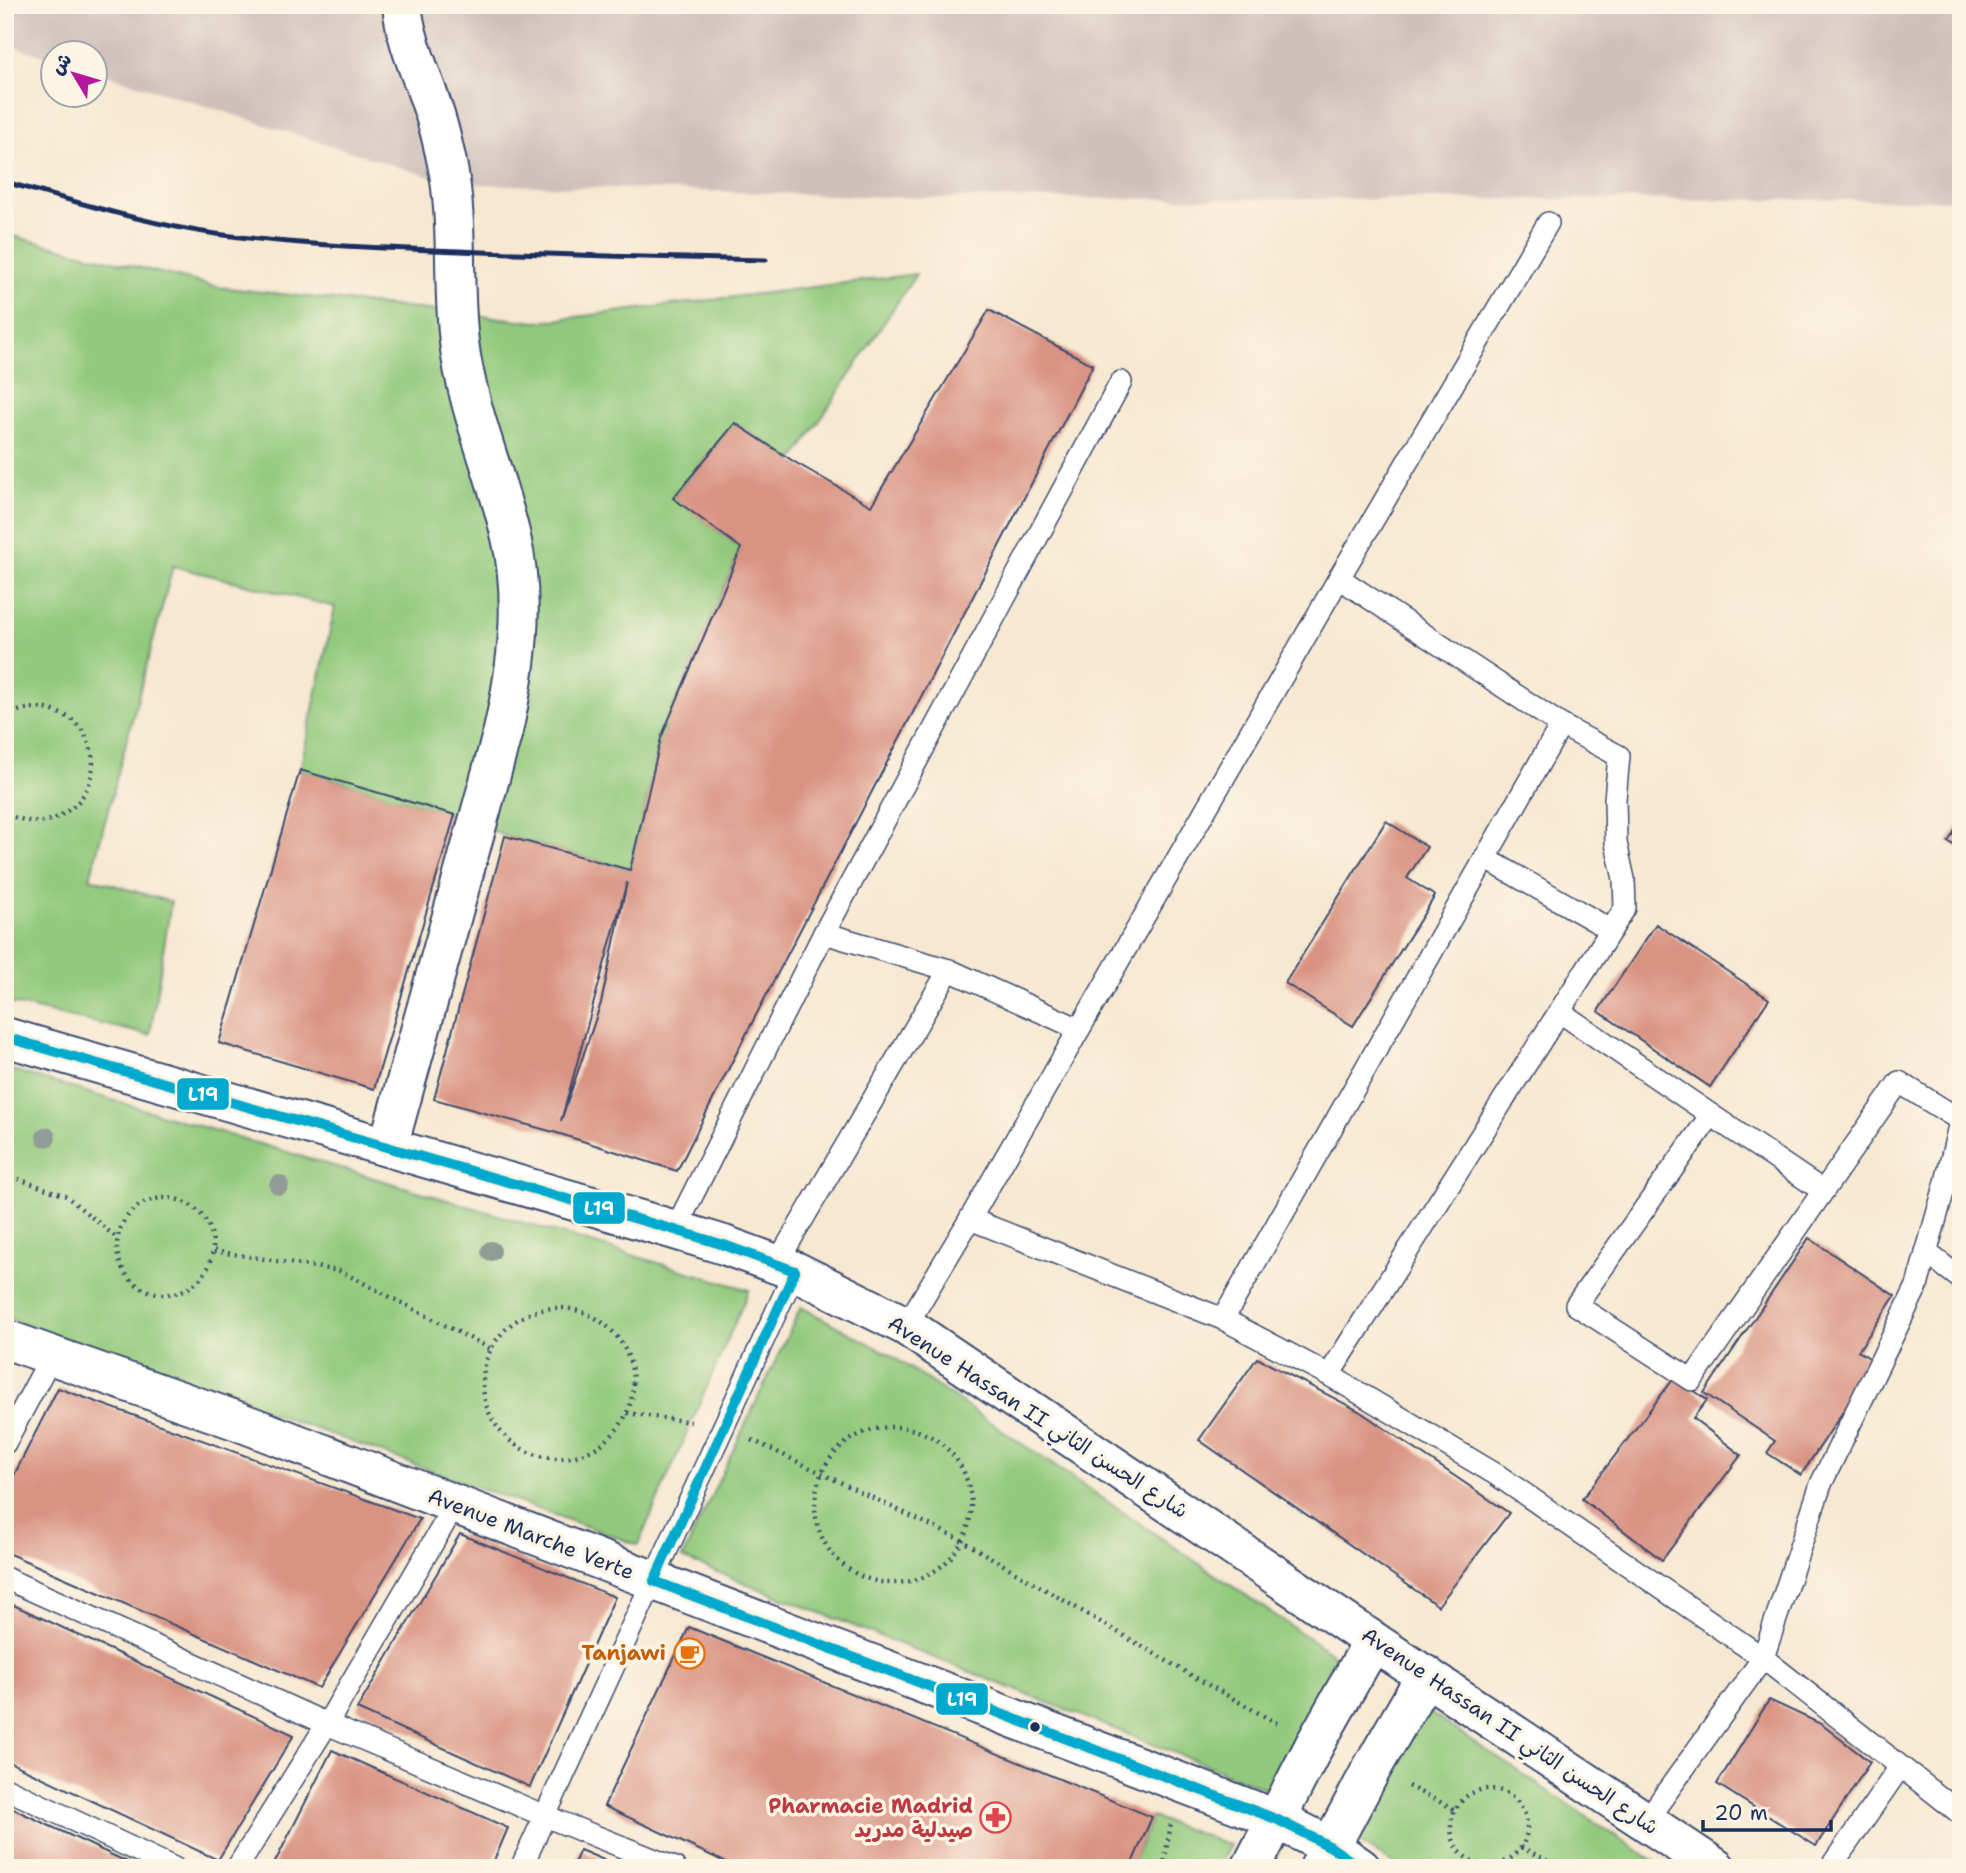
<svg xmlns="http://www.w3.org/2000/svg" width="1966" height="1873" font-family="'Shantell Sans','Playpen Sans Arabic',sans-serif">
<rect width="100%" height="100%" fill="#fcf5e5"/>
<filter id="ink" filterUnits="userSpaceOnUse"><feTurbulence type="fractalNoise" baseFrequency=".0143" numOctaves="2"/><feDisplacementMap in="SourceGraphic" scale="14" xChannelSelector="R" yChannelSelector="G"/><feConvolveMatrix kernelMatrix="1 2 1 2 8 2 1 2 1" color-interpolation-filters="sRGB"/></filter>
<filter id="wash" filterUnits="userSpaceOnUse"><feTurbulence type="fractalNoise" baseFrequency=".00686" numOctaves="4" result="noise"/><feDisplacementMap in="SourceGraphic" scale="28" xChannelSelector="R" yChannelSelector="G"/><feGaussianBlur stdDeviation="1.57" result="paint"/><feColorMatrix in="noise" values="0 0 0 0 0 0 0 0 0 0 0 0 0 0 0 0 0 1.4 0 .05"/><feComposite in="paint" operator="in"/></filter>
<g filter="url(#wash)">
<rect width="100%" height="100%" fill="#f7e8d1"/>
<path fill="#cfc0bb" d="M5 5H1961V200L924 198 450 183 95 71 94 52H52V58L5 44Z"/>
<g fill="#92c97b" stroke="#567c6c" stroke-width="2">
<path d="M5 234 217 287 537 322 916 274 793 461 735 423 673 497 741 548 661 738 630 870 505 836 455 815 300 770 335 607 173 566 90 878 171 902 150 1035 5 1002Z"/>
<path d="M5 1068 749 1290 638 1545 5 1317Z"/>
<path d="M801 1307 889 1354 1337 1657 1274 1792 682 1558Z"/>
<path d="M1424 1709 1664 1868H1399L1351 1836Z"/>
<path d="M1152 1817 1230 1845 1218 1868H1130Z"/>
</g>
<g id="blocks">
<g fill="#d99383" fill-rule="evenodd">
<path d="M989 310 1093 365 739 1048 677 1171 557 1133 434 1099 505 836 630 870 661 738 741 548 673 498 735 423 793 461 871 506ZM627 882 601 1003 561 1121Z"/>
<path d="M300 770 455 815 374 1089 219 1043Z"/>
<path d="M1961 820V849L1948 842Z"/>
<path d="M1386 821 1427 847 1407 878 1435 896 1353 1026 1285 983Z"/>
<path d="M1656 924 1769 999 1710 1087 1598 1011Z"/>
<path d="M1809 1238 1895 1296 1858 1351 1876 1362 1801 1475 1767 1453 1775 1441 1704 1393Z"/>
<path d="M1257 1358 1359 1411 1509 1513 1438 1606 1199 1440Z"/>
<path d="M1675 1377 1707 1400 1693 1418 1741 1455 1662 1560 1582 1499Z"/>
<path d="M58 1388 420 1519 319 1688 5 1552V1493Z"/>
<path d="M460 1534 615 1597 530 1787 357 1709Z"/>
<path d="M5 1601 294 1735 218 1860 5 1760Z"/>
<path d="M689 1627 1152 1817 1130 1868H738L604 1806Z"/>
<path d="M1769 1700 1821 1724 1870 1762 1816 1846 1717 1784Z"/>
<path d="M332 1750 508 1828 491 1868H272Z"/>
<path d="M5 1805 140 1868H5Z"/>
<path d="M580 1850 623 1868H572Z"/>
</g>
</g>
</g>
<g filter="url(#ink)">
<use href="#blocks" fill-opacity="0" stroke="#3c4b6f" stroke-width="2"/>
<g fill="none" stroke-linecap="round" stroke-linejoin="round">
<defs>
<g id="service">
<path d="M1485 858 1611 930"/>
<path d="M824 933 949 970 1079 1029"/>
<path d="M1560 1012 1823 1191"/>
<path d="M1711 1115 1576 1305 1692 1380 1899 1082 1960 1120"/>
<path d="M970 1219 1223 1319 1329 1375 1497 1475 1763 1658 1961 1814"/>
<path d="M675 1230 824 933 1121 382"/>
<path d="M1926 1252 1961 1279"/>
<path d="M777 1263 949 970"/>
<path d="M1223 1319 1561 725"/>
<path d="M906 1326 970 1219 1339 578 1548 223"/>
<path d="M1329 1375 1625 908 1624 879 1616 843 1615 799 1619 756 1561 725 1339 578"/>
<path d="M5 1443 52 1355"/>
<path d="M5 1578 327 1724 545 1816 675 1868"/>
<path d="M5 1788 174 1868"/>
<path d="M1646 1821 1763 1658 1821 1484 1917 1286 1946 1182 1961 1117"/>
<path d="M237 1868 327 1724 455 1505"/>
<path d="M521 1868 795 1271"/>
<path d="M1830 1868 1900 1767"/>
</g>
<g id="minor">
<path d="M388 1147 503 731C517 667 526 602 511 537 496 472 467 409 459 342 452 284 459 220 447 163 444 149 441 135 437 122 426 83 406 46 402 5"/>
<path d="M5 1339 235 1420 1276 1819 1331 1847 1361 1868"/>
<path d="M1251 1868 1315 1744 1373 1641"/>
<path d="M1319 1868 1372 1768 1426 1675"/>
</g>
<path id="tertiary" d="M5 1037 675 1230 724 1245 795 1271 906 1326 1373 1641 1716 1868"/>
</defs>
<use href="#service" stroke="#3c4b6f" stroke-width="24"/>
<use href="#minor" stroke="#3c4b6f" stroke-width="42"/>
<use href="#tertiary" stroke="#3c4b6f" stroke-width="42"/>
<g stroke="#3c4b6f" stroke-width="4.5" stroke-dasharray="2 5" stroke-linecap="butt">
<path d="M5 716C23 708 38 705 56 712 61 714 67 716 71 719 103 744 99 793 64 813 60 816 55 819 50 820 35 824 22 820 8 815L5 813"/>
<path d="M5 1174 66 1196 117 1238"/>
<circle cx="165" cy="1246" r="48"/>
<path d="M214 1251 340 1271 491 1349"/>
<circle cx="558" cy="1383" r="75"/>
<path d="M627 1413 691 1422"/>
<circle cx="893" cy="1505" r="78"/>
<path d="M752 1440 961 1540 1189 1674 1280 1725"/>
<path d="M1408 1786 1454 1809"/>
<circle cx="1489" cy="1827" r="38"/>
<path d="M1521 1847 1550 1862 1556 1868"/>
<path d="M1163 1868 1171 1823"/>
</g>
<use href="#service" stroke="#fff" stroke-width="21"/>
<use href="#minor" stroke="#fff" stroke-width="38"/>
<use href="#tertiary" stroke="#fff" stroke-width="38"/>
<path stroke="#1b2f5e" stroke-width="5" d="M5 182C75 201 145 224 216 234 297 245 378 248 459 251 561 255 664 258 766 260"/>
<defs>
<g id="bus-1">
<path d="M5 1037 675 1230 724 1245 795 1271"/>
<path d="M654 1581 1276 1819 1331 1847 1361 1868"/>
<path d="M654 1581 795 1271"/>
</g>
</defs>
<use href="#bus-1" stroke="#fcf5e5" stroke-width="16"/>
<use href="#bus-1" stroke="#00a9ce" stroke-width="10"/>
</g>
<g fill="#929c97">
<circle cx="46" cy="1137" r="10"/>
<circle cx="279" cy="1185" r="10"/>
<circle cx="491" cy="1251" r="10"/>
</g>
</g>
<defs>
<symbol id="cafe-ring" viewBox="-11 -11 22 22"><circle r="9.5" fill="#fcf5e5" stroke="#e8710a" stroke-width="1.5"/><path d="M-5.5-4.5H6V0H3Q3 3.5 0 3.5H-2.5Q-5.5 3.5-5.5 0ZM3-3.2v2h1.7v-2ZM-6 4.5H4V6H-6Z" fill="#e8710a"/></symbol>
<symbol id="pharmacy-ring" viewBox="-11 -11 22 22"><circle r="9.5" fill="#fcf5e5" stroke="#e0444e" stroke-width="1.5"/><path d="M-2-6h4v4h4v4h-4v4h-4v-4h-4v-4h4Z" fill="#e0444e"/></symbol>
</defs>
<g fill-rule="evenodd">
<use href="#cafe-ring" x="672" y="1636" width="35" height="35"/>
<use href="#pharmacy-ring" x="978" y="1800" width="35" height="35"/>
</g>
<circle fill="#1b2f5e" stroke="#fcf5e5" stroke-width="2.5" cx="1035" cy="1727" r="6"/>
<g text-anchor="middle" dominant-baseline="central" stroke-width="7" stroke-linejoin="round" paint-order="stroke">
<g font-size="21" fill="#1b2f5e" stroke="#fcf5e5">
<text transform="translate(1038 1417) rotate(33)">Avenue Hassan II شارع الحسن الثاني</text>
<text transform="translate(531 1534) rotate(21)">Avenue Marche Verte</text>
<text transform="translate(1510 1731) rotate(34)">Avenue Hassan II شارع الحسن الثاني</text>
</g>
<g font-size="21" font-weight="bold" fill="#c56008" stroke="#fcf5e5" text-anchor="end">
<text x="666" y="1653">Tanjawi</text>
</g>
<g font-size="21" font-weight="bold" fill="#be3a42" stroke="#fcf5e5" text-anchor="end">
<text x="973" y="1806">Pharmacie Madrid<tspan x="973" dy="24">صيدلية مدريد</tspan></text>
</g>
</g>
<g stroke="#fcf5e5" stroke-width="2.5">
<rect x="176" y="1077" width="54" height="34" rx="7" fill="#00a9ce"/>
<rect x="572" y="1191" width="54" height="34" rx="7" fill="#00a9ce"/>
<rect x="935" y="1682" width="54" height="34" rx="7" fill="#00a9ce"/>
</g>
<g font-size="19" text-anchor="middle" font-weight="bold" fill="#fff">
<text x="203" y="1101">L19</text>
<text x="599" y="1215">L19</text>
<text x="962" y="1706">L19</text>
</g>
<rect width="1966" height="1873" fill="none" stroke="#fcf5e5" stroke-width="28"/>
<g transform="translate(74 74) rotate(308)"><circle r="33" fill="#fcf5e5" stroke="#a2a6af" stroke-width="2"/>
<path d="M0-5L12 26L0 18L-12 26Z" fill="#b5179e"/>
<text y="-10" font-size="19" font-weight="bold" text-anchor="middle" fill="#1b2f5e">ش</text>
</g>
<path d="M1703 1820v10h128v-10" fill="none" stroke="#1b2f5e" stroke-width="3.5"/>
<text x="1714" y="1820" font-size="21" fill="#1b2f5e" stroke="#fcf5e5" stroke-width="5" paint-order="stroke">20 m</text>
</svg>
